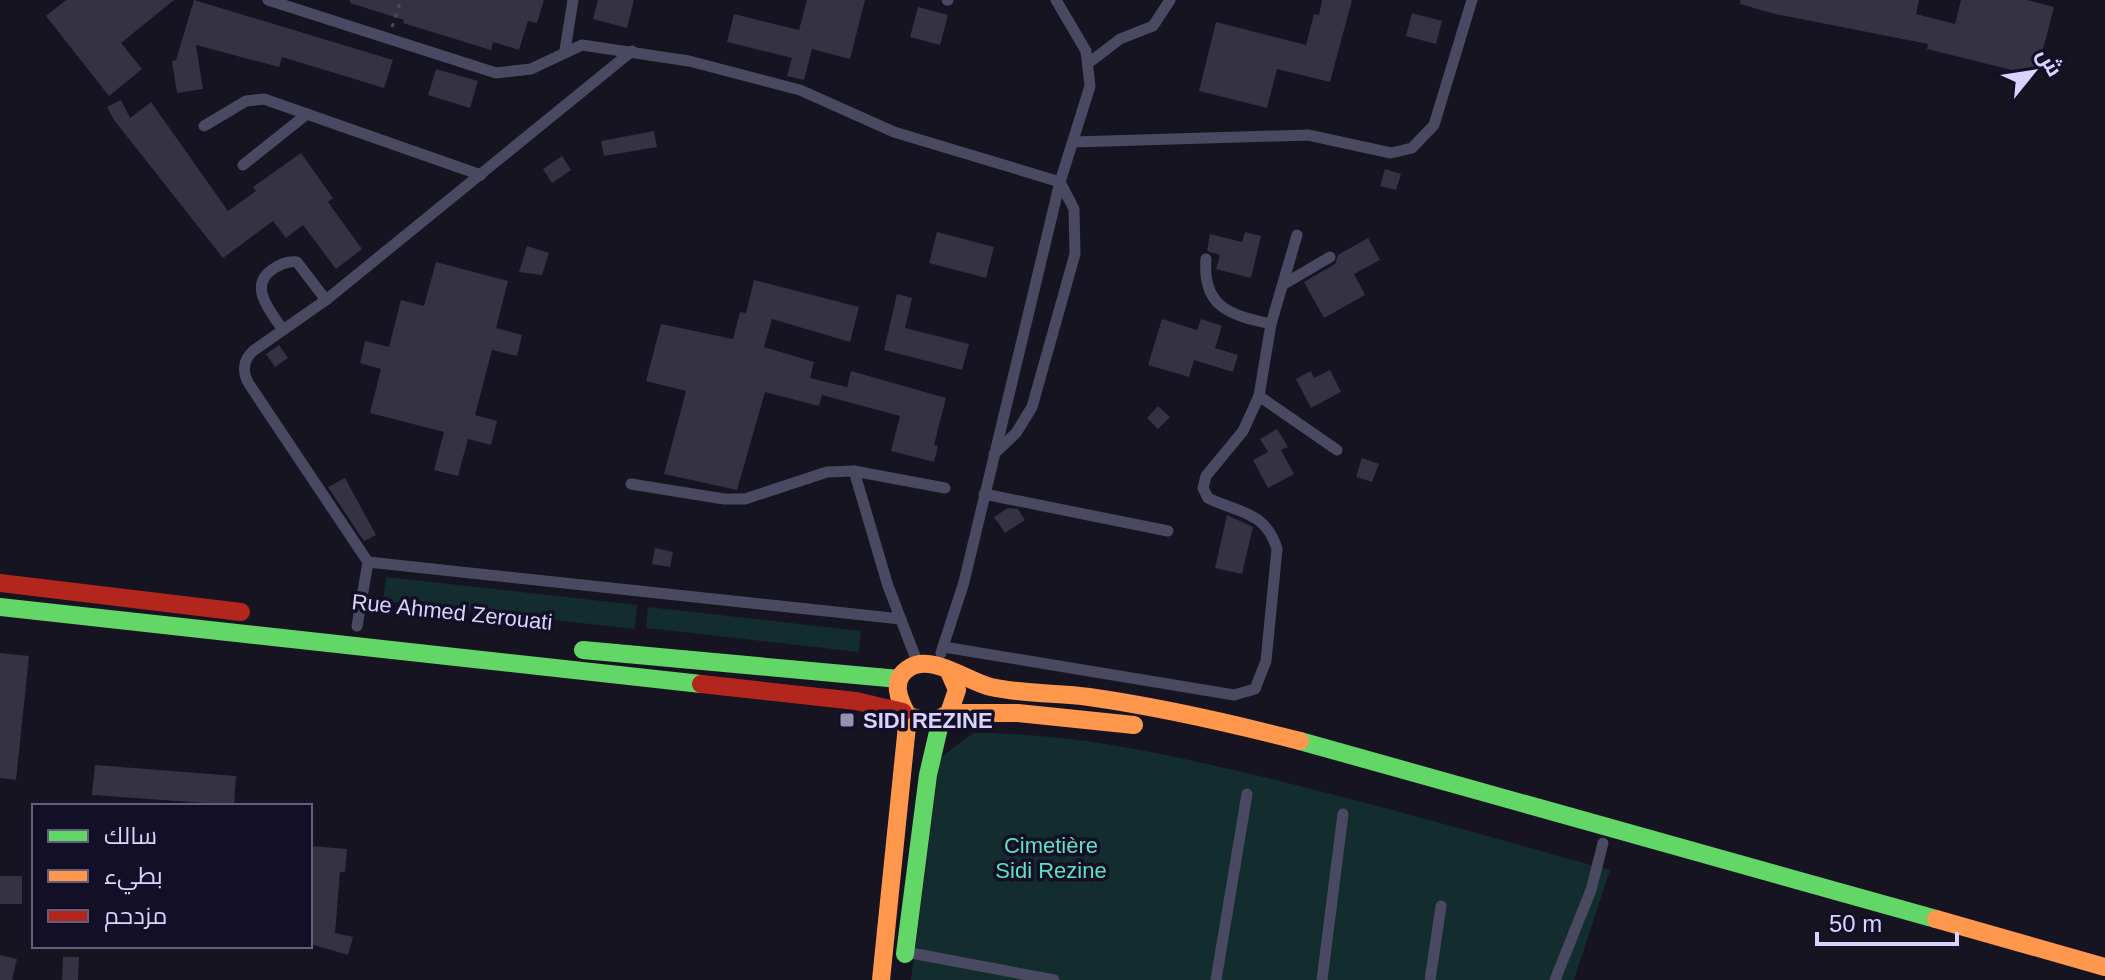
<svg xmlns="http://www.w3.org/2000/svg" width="2105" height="980" font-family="Arial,Cairo,sans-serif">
<rect width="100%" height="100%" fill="#161421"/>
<g fill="#132c2d">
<path d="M386 577 637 605 635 629 383 601Z"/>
<path d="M648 607 861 631 859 652 646 628Z"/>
<path d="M973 733C1071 733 1152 751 1247 773 1369 802 1490 837 1610 870L1574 980H911L940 758Z"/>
</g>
<g fill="#343243">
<path d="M66 0H174L121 43 142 69 109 96 46 16Z"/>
<path d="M194 0 393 60 384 88 282 57 279 67 196 45 203 89 177 93 172 61 176 60Z"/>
<path d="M350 0H544L537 23 528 21 519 50 493 42 491 50 403 23 404 20 350 3Z"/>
<path d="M598 0H634L627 28 593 19Z"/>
<path d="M807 0H865L850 59 812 49 804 80 787 76 792 58 727 42 734 14 799 30Z"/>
<path d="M1322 0H1352L1330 82 1277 69 1267 108 1199 91 1216 22 1306 45 1314 14 1319 15Z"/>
<path d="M1740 0H1919L1916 14 1955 24 1961 0H2027L2054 7 2036 76 1927 49 1928 44 1775 14 1740 4Z"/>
<path d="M918 7 948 15 940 45 910 37Z"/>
<path d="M1412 13 1442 21 1436 44 1406 36Z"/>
<path d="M436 69 478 81 470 108 428 95Z"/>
<path d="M121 100 130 118 151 102 228 211 256 191 253 187 301 153 333 198 328 202 362 249 336 269 303 225 286 238 273 221 223 258 114 120 107 107Z"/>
<path d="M654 131 657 147 604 156 601 141Z"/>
<path d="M562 156 571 170 552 183 543 169Z"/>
<path d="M1385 169 1401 174 1396 190 1380 186Z"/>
<path d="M937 232 994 247 986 278 929 263Z"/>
<path d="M1245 232 1261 236 1251 278 1216 269 1220 255 1207 251 1210 234 1242 242Z"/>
<path d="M1368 238 1380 260 1354 274 1365 295 1324 318 1304 282 1335 264 1338 255Z"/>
<path d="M527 246 549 253 542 275 519 272Z"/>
<path d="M436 262 508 281 496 328 522 335 517 356 492 350 475 415 497 421 491 445 468 439 458 476 434 470 444 432 370 413 381 369 360 363 365 341 389 347 401 300 424 306Z"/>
<path d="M754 280 859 307 850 342 772 319 764 347 814 362 810 378 847 387 851 371 946 398 934 445 938 446 934 462 891 451 900 416 822 395 819 406 765 392 737 490 664 474 686 391 646 381 661 324 733 339 740 312 746 313Z"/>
<path d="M897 294 912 298 905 328 969 344 962 370 884 350Z"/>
<path d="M1162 319 1197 330 1201 319 1222 326 1215 348 1238 355 1233 372 1194 360 1189 377 1148 365Z"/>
<path d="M279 345 288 358 275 367 266 354Z"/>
<path d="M1330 370 1341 392 1311 408 1296 379 1311 371 1314 378Z"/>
<path d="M1158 406 1170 417 1158 429 1147 418Z"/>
<path d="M1277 429 1288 447 1281 450 1294 474 1268 488 1253 460 1268 452 1260 439Z"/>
<path d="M1362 458 1379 464 1372 482 1356 477Z"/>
<path d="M345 478 376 535 364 541 328 487Z"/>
<path d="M1008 508 1018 509 1025 520 1005 533 994 517Z"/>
<path d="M1227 515 1253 527 1242 574 1215 568Z"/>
<path d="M655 548 673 552 670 567 652 564Z"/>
<path d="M0 653 29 656 16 780 0 778Z"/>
<path d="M95 765 236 776 234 805 92 795Z"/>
<path d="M310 846 347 849 345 872H340L335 933 353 937 348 955 310 944Z"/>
<rect x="0" y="876" width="22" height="28"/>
<path d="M0 955 17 959 12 980H0Z"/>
<path d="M63 957H79L78 980H62Z"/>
</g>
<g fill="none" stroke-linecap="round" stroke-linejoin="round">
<path stroke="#44505f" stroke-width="3" stroke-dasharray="4 6" stroke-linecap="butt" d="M392 27 401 0"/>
<g stroke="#4a4962" stroke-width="11">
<path d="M268 0 496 73 531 69 582 45 689 61 800 90 894 132 1060 182 1074 209 1075 254 1032 407 1016 433 994 454"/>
<path d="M947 0H948"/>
<path d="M565 50 573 0"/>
<path d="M1090 62 1120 39 1153 26 1170 0"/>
<path d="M204 126 246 101 264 99 481 175"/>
<path d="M1073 142 1308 135 1391 153 1412 148 1434 125 1472 0"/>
<path d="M243 165 307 114"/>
<path d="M1206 259C1202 308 1231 315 1271 324"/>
<path d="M1284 284 1330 257"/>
<path d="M283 330C271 312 247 286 273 269 281 264 287 261 297 262L326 300"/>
<path d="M1259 396 1337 450"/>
<path d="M854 471 888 586 918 664"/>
<path d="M631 484 724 499H745L827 472 854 471 945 488"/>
<path d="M984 494 1168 531"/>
<path d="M368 562 249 384C242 372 243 360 253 351L326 300 632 51"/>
<path d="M357 626 368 562 901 619"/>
<path d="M944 647 1234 695 1255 689 1266 661 1277 549C1266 511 1238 513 1208 498L1203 488 1206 476 1243 431 1259 396 1271 324 1297 235"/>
<path d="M941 653 964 582 1060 182 1090 86 1086 51 1056 0"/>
<path d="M906 952 1054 980"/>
<path d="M1216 980 1247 794"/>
<path d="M1322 980 1343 814"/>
<path d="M1430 980 1441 906"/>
<path d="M1555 980 1591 890 1603 843"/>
</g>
<g stroke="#63d668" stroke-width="18">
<path d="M0 607 701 684"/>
<path d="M583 650 899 679"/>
<path d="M1300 741 1936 919"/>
<path d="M905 954 928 775 941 719"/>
</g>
<g stroke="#ff974d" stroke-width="18">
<path d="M950 674 957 690 949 713 933 722 908 716C899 700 890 680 909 668 932 653 968 682 991 687 1022 694 1057 693 1089 697 1160 707 1230 723 1300 741"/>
<path d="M949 713H1018L1134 725"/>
<path d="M1936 919 2105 967"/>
<path d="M881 980 908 716"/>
</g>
<g stroke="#b3261e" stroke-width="18">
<path d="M0 583 241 612"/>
<path d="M701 684 856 701 903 712"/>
</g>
</g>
<rect fill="#9591b1" stroke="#130f26" stroke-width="3" x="839" y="712" width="16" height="16" rx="4"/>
<g text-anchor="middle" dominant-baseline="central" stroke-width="7" stroke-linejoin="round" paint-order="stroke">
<g font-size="22" fill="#d9d4ff" stroke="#130f26">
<text transform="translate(452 612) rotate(6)">Rue Ahmed Zerouati</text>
</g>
<g font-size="22" font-weight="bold" fill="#d9d4ff" stroke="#130f26" text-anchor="start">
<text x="863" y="720">SIDI REZINE</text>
</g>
<g font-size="22" fill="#5fe0c0" stroke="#130f26">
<text x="1051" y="845">Cimetière<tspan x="1051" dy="25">Sidi Rezine</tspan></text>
</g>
</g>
<rect x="32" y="804" width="280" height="144" fill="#130f26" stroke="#625e7d" stroke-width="2"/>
<rect x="48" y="830" width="40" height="12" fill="#63d668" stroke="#625e7d" stroke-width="2"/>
<text x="104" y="844" font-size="24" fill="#d9d4ff">سالك</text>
<rect x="48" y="870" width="40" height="12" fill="#ff974d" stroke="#625e7d" stroke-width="2"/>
<text x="104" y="884" font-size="24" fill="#d9d4ff">بطيء</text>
<rect x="48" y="910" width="40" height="12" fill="#b3261e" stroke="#625e7d" stroke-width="2"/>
<text x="104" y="924" font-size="24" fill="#d9d4ff">مزدحم</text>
<g transform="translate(2033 72) rotate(60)" stroke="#130f26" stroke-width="6" paint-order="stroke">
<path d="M0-6L14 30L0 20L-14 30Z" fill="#d9d4ff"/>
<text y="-12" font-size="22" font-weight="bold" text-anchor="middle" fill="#d9d4ff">ش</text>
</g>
<path d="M1817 932v12h140v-12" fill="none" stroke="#d9d4ff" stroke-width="4"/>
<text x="1829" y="932" font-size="24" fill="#d9d4ff" stroke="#130f26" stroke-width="6" paint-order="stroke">50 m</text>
</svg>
